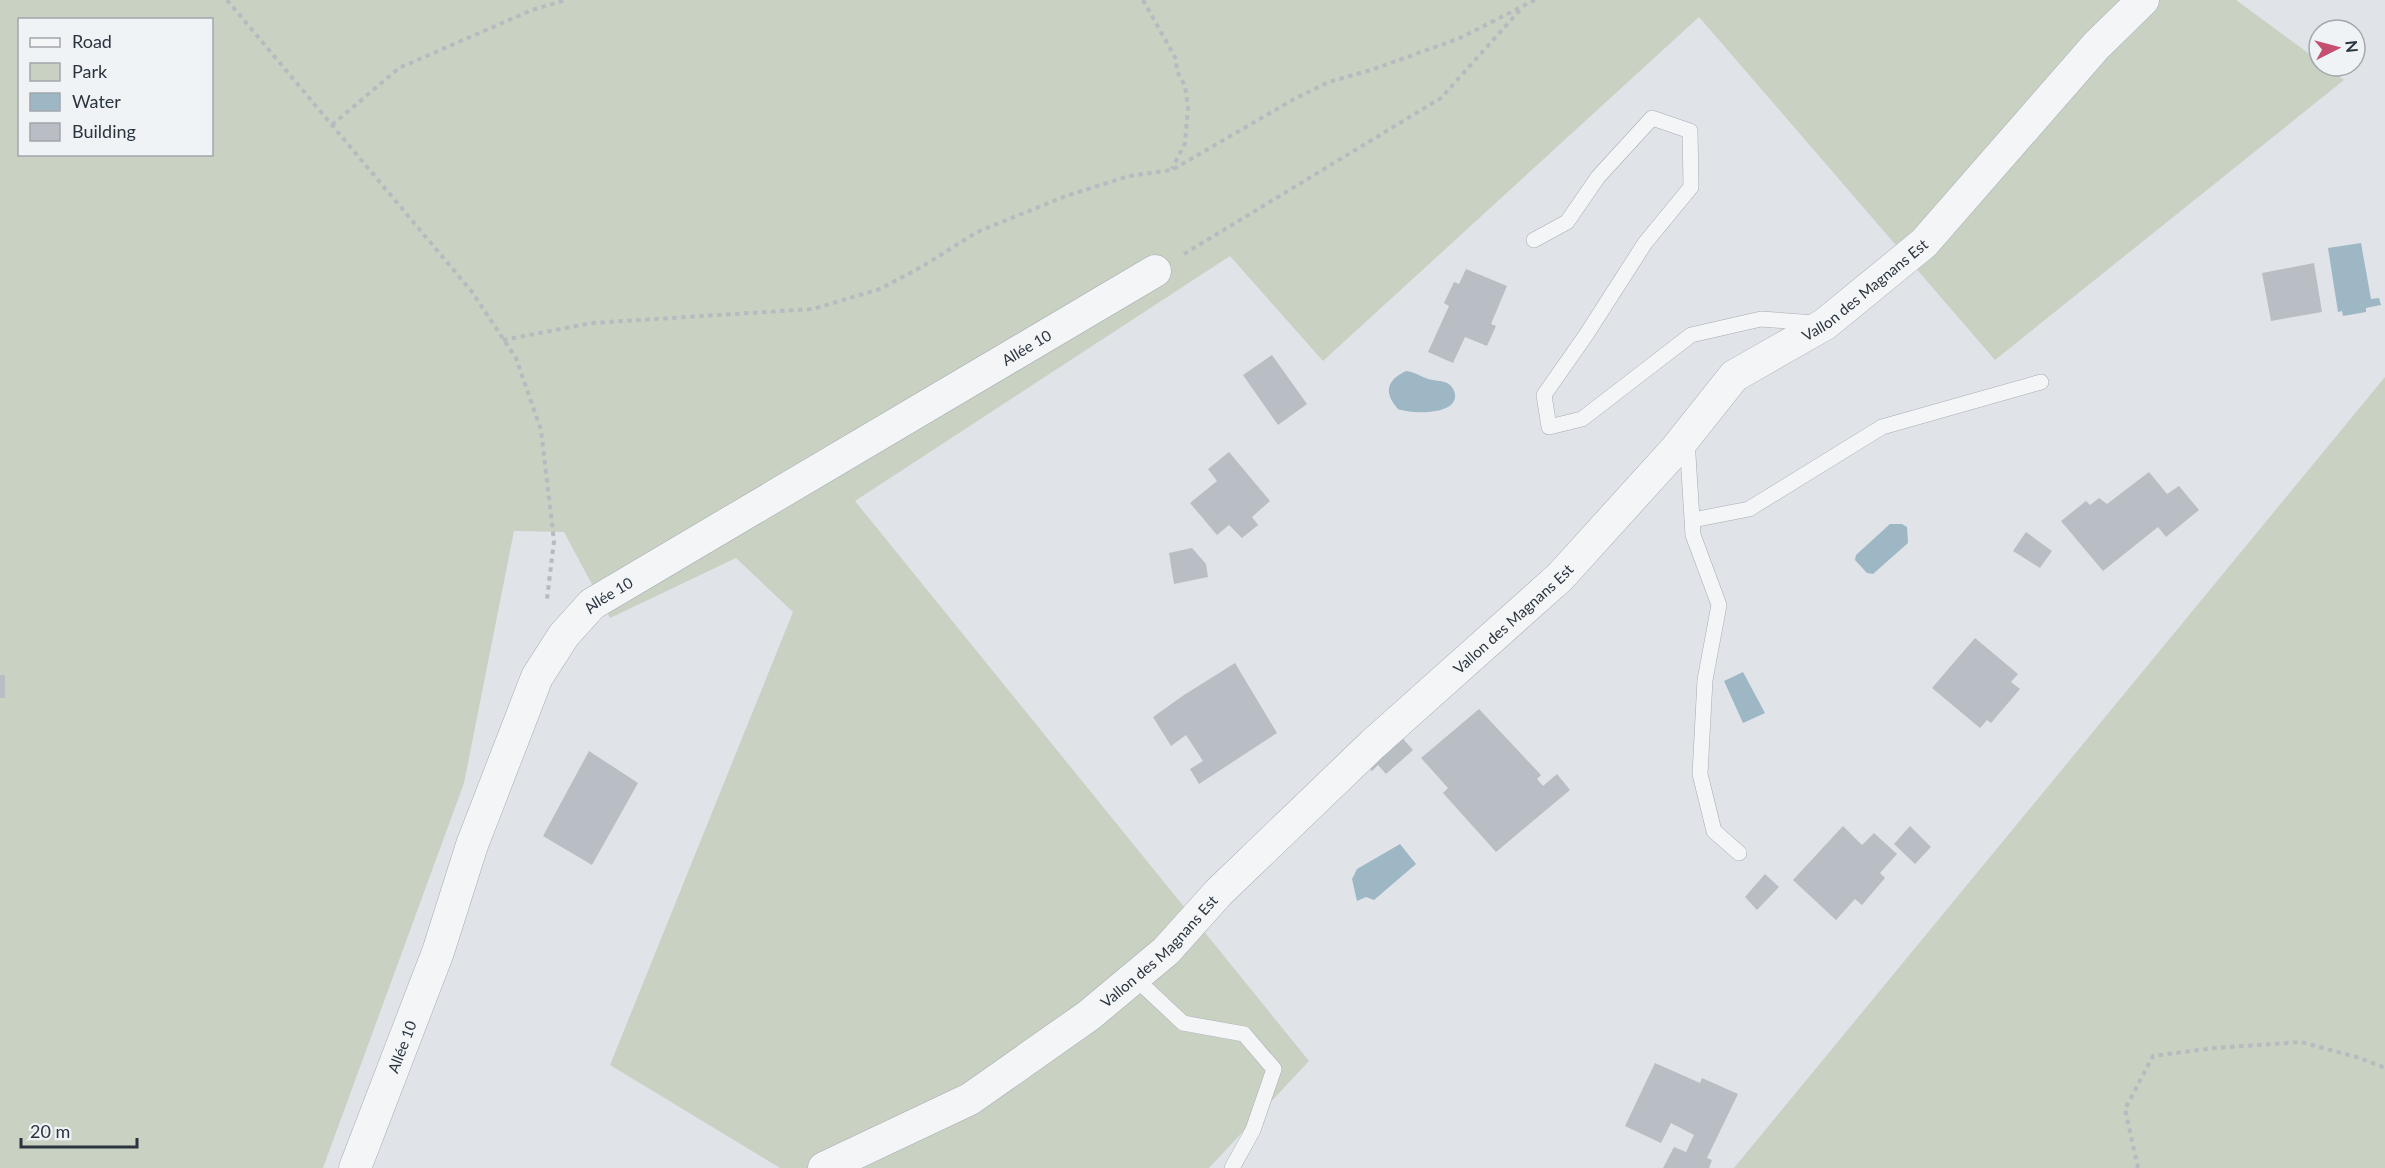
<svg xmlns="http://www.w3.org/2000/svg" width="2385" height="1168" font-family="Lato,sans-serif">
<rect width="100%" height="100%" fill="#e0e4e8"/>
<g fill="#c8d1c2" fill-rule="evenodd">
<path d="M0 0H2236L2319 61V66H2325L2344 80 1995 360 1699 17 1323 361 1230 256 855 501 1309 1061 1209 1168H780L610 1065 793 612 736 558 610 618 564 532 514 531 464 783 323 1168H0ZM20 20H212V154H20Z"/>
<path d="M2385 377V1168H1734Z"/>
</g>
<g fill="#9eb7c5">
<path d="M2361 243 2371 299 2379 298 2381 305 2366 308V312L2343 316 2342 311 2338 312 2328 248Z"/>
<path d="M1406 371C1415 372 1420 376 1428 379 1434 381 1441 380 1447 383 1451 385 1454 389 1455 394 1458 416 1410 414 1398 409 1383 392 1387 380 1406 371Z"/>
<path d="M1890 524H1902L1907 527 1908 543 1873 574 1867 573 1855 560 1856 555Z"/>
<path d="M1743 672 1765 713 1743 723 1724 681Z"/>
<path d="M1400 844 1416 864 1374 900 1366 897 1357 901 1352 879 1357 869Z"/>
</g>
<g fill="#b8bec4">
<path d="M2314 263 2322 312 2271 321 2262 273Z"/>
<path d="M1466 269 1507 286 1491 324 1496 326 1487 346 1465 337 1453 363 1428 352 1449 306 1444 303 1454 282 1459 284Z"/>
<path d="M1272 355 1307 404 1278 425 1243 375Z"/>
<path d="M1229 452 1270 501 1252 517 1258 525 1242 538 1229 525 1217 535 1190 503 1217 481 1208 469Z"/>
<path d="M2149 472 2167 494 2179 486 2199 510 2166 537 2158 527 2103 571 2061 521 2086 501 2090 505 2099 498 2107 504Z"/>
<path d="M2026 532 2052 551 2040 568 2013 551Z"/>
<path d="M1192 548 1206 564 1208 577 1174 584 1169 553Z"/>
<path d="M1975 638 2018 674 2011 682 2020 689 1991 723 1987 720 1980 728 1932 688Z"/>
<path d="M1235 663 1277 733 1199 784 1190 769 1203 761 1186 735 1171 746 1153 717 1184 695Z"/>
<rect x="0" y="675" width="5" height="23"/>
<path d="M1479 709 1541 775 1537 779 1543 786 1557 774 1570 790 1496 852 1443 793 1448 788 1421 758Z"/>
<path d="M1398 733 1413 750 1386 774 1378 765 1372 771 1364 763Z"/>
<path d="M589 751 638 783 592 865 543 836Z"/>
<path d="M1843 826 1862 845 1874 833 1897 854 1880 873 1885 878 1862 905 1855 899 1836 920 1793 880Z"/>
<path d="M1910 826 1931 847 1915 864 1894 844Z"/>
<path d="M1765 874 1779 887 1757 910 1745 897Z"/>
<path d="M1655 1063 1700 1083 1702 1078 1738 1094 1707 1158 1712 1160 1709 1168H1663L1674 1147 1686 1152 1694 1135 1671 1123 1661 1143 1625 1126Z"/>
</g>
<g fill="none" stroke-linecap="round" stroke-linejoin="round">
<defs>
<g id="service">
<path d="M1534 240 1567 222 1598 177 1652 118 1690 131 1691 187 1645 243 1586 335 1544 395 1549 427 1582 419 1691 335 1761 319 1816 323"/>
<path d="M1687 439 1693 535 1719 605 1705 680 1700 774 1714 831 1739 853"/>
<path d="M1693 520 1749 509 1882 427 2041 382"/>
<path d="M1134 977 1183 1023 1244 1034 1274 1069 1253 1130 1232 1168"/>
</g>
<g id="minor">
<path id="s1" d="M355 1168 438 952 472 845 537 677 564 635 592 604 1155 271"/>
<path id="s2" d="M824 1168 970 1099 1088 1016 1166 951 1219 892 1373 744 1560 577 1676 449 1734 376 1825 324 1924 243 2096 46 2143 0"/>
</g>
</defs>
<use href="#service" stroke="#a6acb2" stroke-width="16"/>
<use href="#minor" stroke="#a6acb2" stroke-width="33"/>
<g stroke="#b7bbc0" stroke-width="4" stroke-dasharray="4.5 4.5" stroke-linecap="butt">
<path d="M227 0 472 292 516 358 541 430 554 541 547 599"/>
<path d="M1143 0 1176 59 1177 71 1185 86 1188 107 1185 143 1172 169"/>
<path d="M332 125 399 68 532 10 566 0"/>
<path d="M1184 254 1441 98 1520 10"/>
<path d="M503 340 592 323 813 309 880 289 923 266 977 232 1066 196 1129 176 1172 170 1294 99 1329 82 1374 69 1460 38 1535 0"/>
<path d="M2138 1168 2125 1109 2153 1056 2214 1048 2301 1042 2360 1058 2385 1068"/>
</g>
<use href="#service" stroke="#f3f5f7" stroke-width="15"/>
<use href="#minor" stroke="#f3f5f7" stroke-width="32"/>
</g>
<g text-anchor="middle" dominant-baseline="central" stroke-width="6" stroke-linejoin="round" paint-order="stroke">
<g font-size="15" fill="#2a343e" stroke="#f0f3f6">
<text stroke="none"><textPath href="#s2" startOffset="1374">Vallon des Magnans Est</textPath></text>
<text stroke="none"><textPath href="#s1" startOffset="1120">Allée 10</textPath></text>
<text stroke="none"><textPath href="#s1" startOffset="634">Allée 10</textPath></text>
<text stroke="none"><textPath href="#s2" startOffset="888">Vallon des Magnans Est</textPath></text>
<text stroke="none"><textPath href="#s2" startOffset="402">Vallon des Magnans Est</textPath></text>
<text stroke="none"><textPath href="#s1" startOffset="130">Allée 10</textPath></text>
</g>
</g>
<rect x="18" y="18" width="195" height="138" fill="#f0f3f6" stroke="#a1a7ac" stroke-width="1.5"/>
<rect x="30" y="38" width="30" height="9" fill="#f3f5f7" stroke="#a1a7ac" stroke-width="1.5"/>
<text x="72" y="48" font-size="18" fill="#2a343e">Road</text>
<rect x="30" y="63" width="30" height="18" fill="#c8d1c2" stroke="#a1a7ac" stroke-width="1.5"/>
<text x="72" y="78" font-size="18" fill="#2a343e">Park</text>
<rect x="30" y="93" width="30" height="18" fill="#9eb7c5" stroke="#a1a7ac" stroke-width="1.5"/>
<text x="72" y="108" font-size="18" fill="#2a343e">Water</text>
<rect x="30" y="123" width="30" height="18" fill="#b8bec4" stroke="#a1a7ac" stroke-width="1.5"/>
<text x="72" y="138" font-size="18" fill="#2a343e">Building</text>
<g transform="translate(2337 48) rotate(84)"><circle r="28" fill="#f0f3f6" stroke="#a1a7ac" stroke-width="1.5"/>
<path d="M0-4.5L10 22L0 15L-10 22Z" fill="#c44f71"/>
<text y="-9" font-size="16" font-weight="bold" text-anchor="middle" fill="#2a343e">N</text>
</g>
<path d="M21 1138v9h116v-9" fill="none" stroke="#2a343e" stroke-width="3"/>
<text x="30" y="1138" font-size="18" fill="#2a343e" stroke="#f0f3f6" stroke-width="4.5" paint-order="stroke">20 m</text>
</svg>
